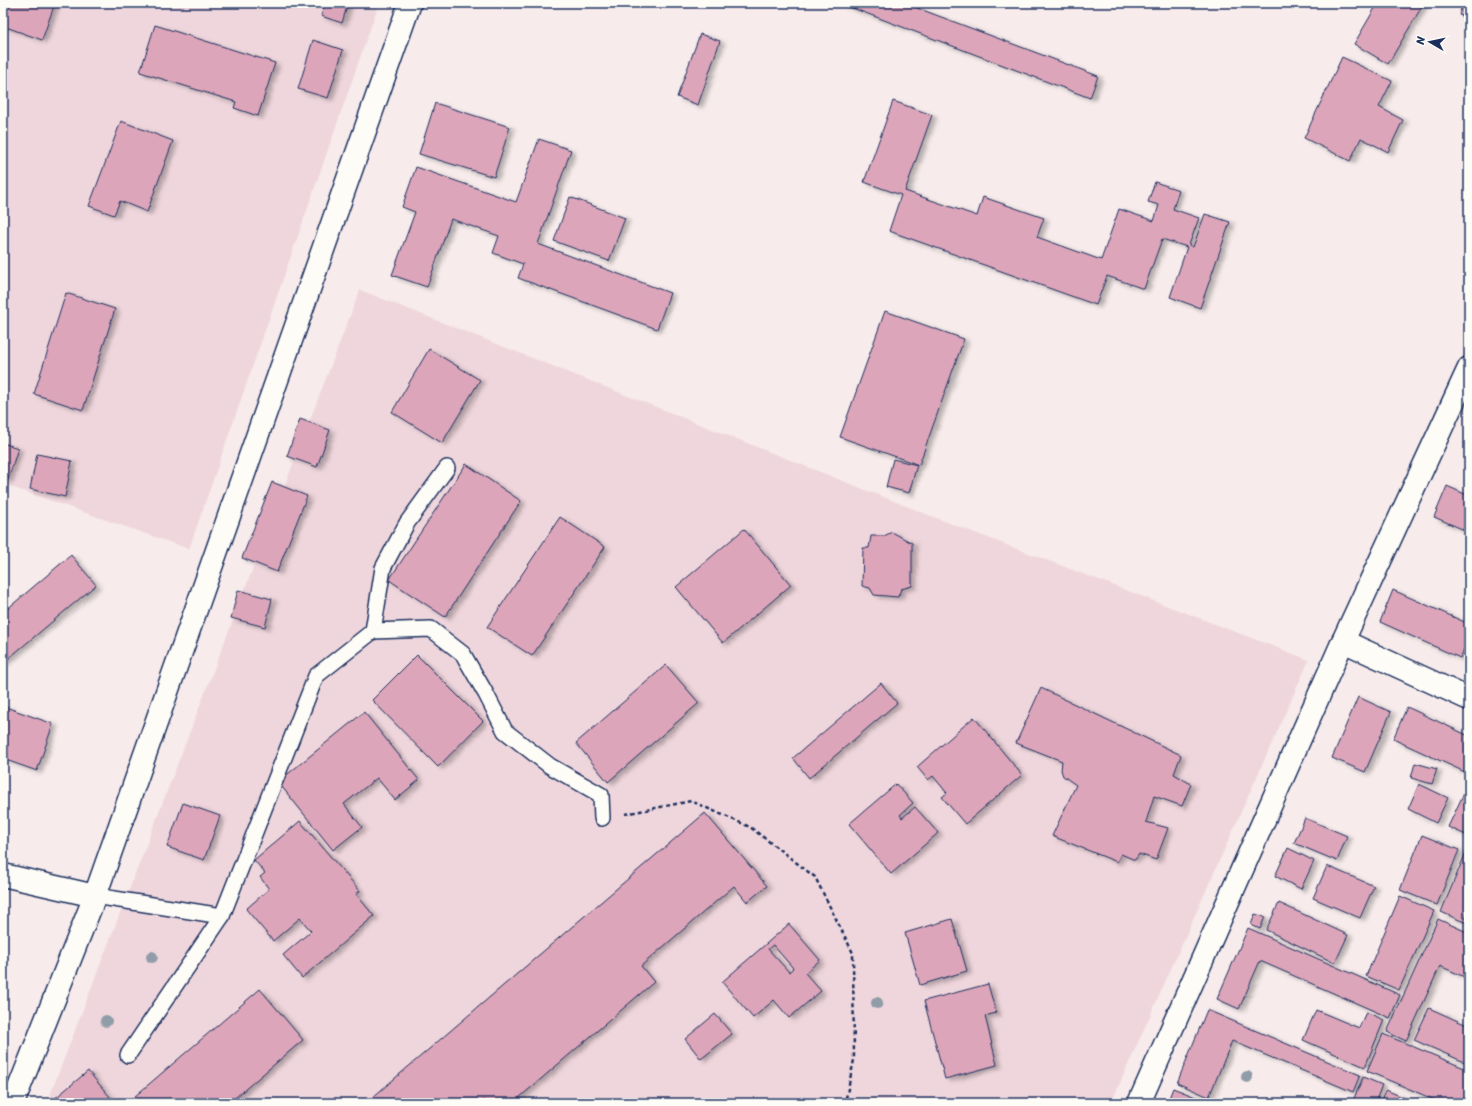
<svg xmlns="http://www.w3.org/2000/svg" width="1472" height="1106" font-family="Sriracha,sans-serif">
<defs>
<filter id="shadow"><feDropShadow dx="4.5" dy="2.5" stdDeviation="2" flood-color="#0004"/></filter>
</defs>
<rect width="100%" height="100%" fill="#f7ebeb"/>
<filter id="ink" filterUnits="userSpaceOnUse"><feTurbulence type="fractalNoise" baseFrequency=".025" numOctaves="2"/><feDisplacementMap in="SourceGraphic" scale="8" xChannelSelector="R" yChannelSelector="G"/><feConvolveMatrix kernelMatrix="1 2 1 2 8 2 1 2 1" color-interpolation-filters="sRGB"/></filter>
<g filter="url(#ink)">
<g fill="#efd6dc">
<path d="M3 3H379L189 549 3 484Z"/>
<path d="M360 290 949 523 1309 660 1111 1103H47Z"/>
</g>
<g fill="#dda5b9" stroke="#1b2f5e" fill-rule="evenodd" filter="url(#shadow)">
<path d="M3 3H55L42 40 3 26Z"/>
<path d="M325 3H348L342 23 321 16Z"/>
<path d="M839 3H904L1098 76 1090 98Z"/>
<path d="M1378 3H1424L1388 64 1354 44Z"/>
<path d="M1463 3H1469V18L1459 15Z"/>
<path d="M155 25 275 63 258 116 234 108 236 102 140 72Z"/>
<path d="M700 34 720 41 698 105 677 97Z"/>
<path d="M313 40 343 50 328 98 298 89Z"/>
<path d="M1342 57 1392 81 1379 107 1403 120 1388 152 1361 138 1350 161 1304 138Z"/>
<path d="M893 101 932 115 905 191 977 216 983 197 1044 218 1037 237 1101 260 1119 209 1154 221 1159 205 1148 202 1155 182 1179 190 1173 209 1199 218 1189 245 1193 247 1205 214 1230 222 1200 308 1170 297 1187 247 1162 239 1144 289 1107 276 1096 305 889 231 901 195 864 182Z"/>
<path d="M435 103 510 127 494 177 419 154Z"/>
<path d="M121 121 173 141 147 212 120 201 114 215 89 206Z"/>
<path d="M539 139 571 150 538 244 670 293 657 329 518 278 523 264 493 253 499 236 451 219 427 287 392 275 415 212 402 207 416 167 516 202Z"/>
<path d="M570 197 625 218 609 261 554 241Z"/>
<path d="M66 293 115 309 83 410 34 394Z"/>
<path d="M885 311 964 339 919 465 840 437Z"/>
<path d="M429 349 480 380 442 443 392 412Z"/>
<path d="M300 419 330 430 317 467 287 456Z"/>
<path d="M3 443 18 448 8 480 3 479Z"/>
<path d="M37 454 72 461 65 497 30 489Z"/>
<path d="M893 459 917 465 909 493 886 487Z"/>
<path d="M466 464 521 501 445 617 389 580Z"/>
<path d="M272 482 307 496 277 572 242 558Z"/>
<path d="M1447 486 1469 496V532L1434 517Z"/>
<path d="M560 517 605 547 532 656 487 627Z"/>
<path d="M744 529 791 585 723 643 676 587Z"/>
<path d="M892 532 912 543V586L901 589 898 597 874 595 870 588 862 586 863 548H869L871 536H884Z"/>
<path d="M71 555 96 585 3 663V607L6 610Z"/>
<path d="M238 590 272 599 265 627 231 618Z"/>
<path d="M1393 590 1469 624V638L1460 658 1380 622Z"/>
<path d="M417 655 483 721 438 767 372 700Z"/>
<path d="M666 665 699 703 608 782 576 743Z"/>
<path d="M881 683 897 703 809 778 793 758Z"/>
<path d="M1041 688 1181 755 1174 774 1191 784 1182 806 1154 796 1146 822 1168 828 1156 860 1139 854 1135 860 1121 854 1117 862 1052 836 1076 785 1063 776 1061 770 1062 761 1016 743Z"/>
<path d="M1358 697 1391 712 1365 772 1332 758Z"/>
<path d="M3 706 53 724 37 771 3 759Z"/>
<path d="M1407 707 1469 736V768L1467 773 1393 739Z"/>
<path d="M364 712 419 780 395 800 377 778 344 804 362 827 333 850 278 782Z"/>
<path d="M974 717 1022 775 965 824 942 797 947 793 933 776 928 780 917 767Z"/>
<path d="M1415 763 1437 769 1432 784 1411 778Z"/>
<path d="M1469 782V832L1468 836 1448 827Z"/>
<path d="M896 784 913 803 900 815 902 818 915 807 938 833 891 874 849 824Z"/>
<path d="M1419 784 1448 798 1436 823 1408 809Z"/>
<path d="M183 803 220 816 204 860 167 847Z"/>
<path d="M705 813 767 886 747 902 734 886 641 966 654 982 513 1103H487L484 1100 480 1103H366Z"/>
<path d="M1305 818 1347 836 1337 861 1294 843Z"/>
<path d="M300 821 360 891 356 894 374 916 302 978 283 955 311 931 300 918 273 941 246 909 269 889 260 877 265 873 254 860Z"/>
<path d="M1422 835 1459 850 1437 905 1400 890Z"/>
<path d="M1469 845V909L1464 922 1441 912Z"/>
<path d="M1288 848 1314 861 1301 889 1275 876Z"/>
<path d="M1327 866 1374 886 1360 918 1313 898Z"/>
<path d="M1400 896 1434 911 1399 990 1366 976Z"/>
<path d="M1279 903 1348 935 1335 963 1266 930Z"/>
<path d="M1255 914 1265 917 1260 929 1251 925Z"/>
<path d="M952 919 967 971 920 985 905 933Z"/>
<path d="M1438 919 1469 933V979L1440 966 1406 1041 1387 1032Z"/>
<path d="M789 924 820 960 805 973 821 991 789 1018 774 1000 753 1018 722 982ZM773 945 793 968 789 972 768 949Z"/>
<path d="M1248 928 1400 995 1390 1018 1260 961 1239 1009 1217 999Z"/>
<path d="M988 984 996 1013 985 1016 997 1065 945 1079 924 1001Z"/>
<path d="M260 989 303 1040 229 1103H127Z"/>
<path d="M1429 1008 1469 1026V1064L1414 1040Z"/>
<path d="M1207 1010 1360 1075 1353 1092 1232 1041 1209 1097 1177 1083Z"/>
<path d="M1316 1010 1359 1028 1366 1012 1384 1020 1365 1067 1303 1040Z"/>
<path d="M715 1014 732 1034 701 1059 685 1039Z"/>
<path d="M1383 1034 1469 1070V1103H1442L1367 1071Z"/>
<path d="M88 1071 110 1097 103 1103H55L53 1100Z"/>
<path d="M1363 1077 1382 1085 1375 1103H1352Z"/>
<path d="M1173 1088 1208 1102V1103H1167Z"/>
<path d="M1386 1090 1416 1103H1381Z"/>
</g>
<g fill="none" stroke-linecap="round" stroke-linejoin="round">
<defs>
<g id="lane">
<path d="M373 631 383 568 407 523 447 468"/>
<path d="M95 896 222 916"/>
<path d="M128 1055 222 916 316 676 373 631 431 629 463 654 486 694 505 731 550 766 601 795 602 818"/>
</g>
<g id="street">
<path d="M1343 641 1469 699"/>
<path d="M1139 1103 1343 641 1469 368"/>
</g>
<g id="secondary">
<path d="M3 875 95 896"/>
<path d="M13 1103 95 896 410 3"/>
</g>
</defs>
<use href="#lane" stroke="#1b2f5e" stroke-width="18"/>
<use href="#street" stroke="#1b2f5e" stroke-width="25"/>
<use href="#secondary" stroke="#1b2f5e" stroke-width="25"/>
<path stroke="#1b2f5e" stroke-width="2.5" stroke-dasharray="4 3" stroke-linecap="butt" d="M625 814 691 801 750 827 815 877 853 953 854 1060 845 1103"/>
<use href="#lane" stroke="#fdfcf7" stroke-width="15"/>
<use href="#street" stroke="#fdfcf7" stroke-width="22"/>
<use href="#secondary" stroke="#fdfcf7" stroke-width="22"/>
</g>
<g fill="#909ca8">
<circle cx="152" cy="957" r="6"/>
<circle cx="877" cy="1003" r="6"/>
<circle cx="106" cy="1021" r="6"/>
<circle cx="1247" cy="1077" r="6"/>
</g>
</g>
<rect width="1472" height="1106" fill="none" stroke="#fdfcf7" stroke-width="16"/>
<rect x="8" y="8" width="1456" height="1090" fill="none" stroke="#1b2f5e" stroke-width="1.5" filter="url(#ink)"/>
<g transform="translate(1430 42) rotate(279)" stroke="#fdfcf7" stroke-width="3" paint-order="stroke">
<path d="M0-3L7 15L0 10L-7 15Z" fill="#1b2f5e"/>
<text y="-6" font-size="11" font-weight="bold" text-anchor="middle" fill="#1b2f5e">N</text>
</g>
</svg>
